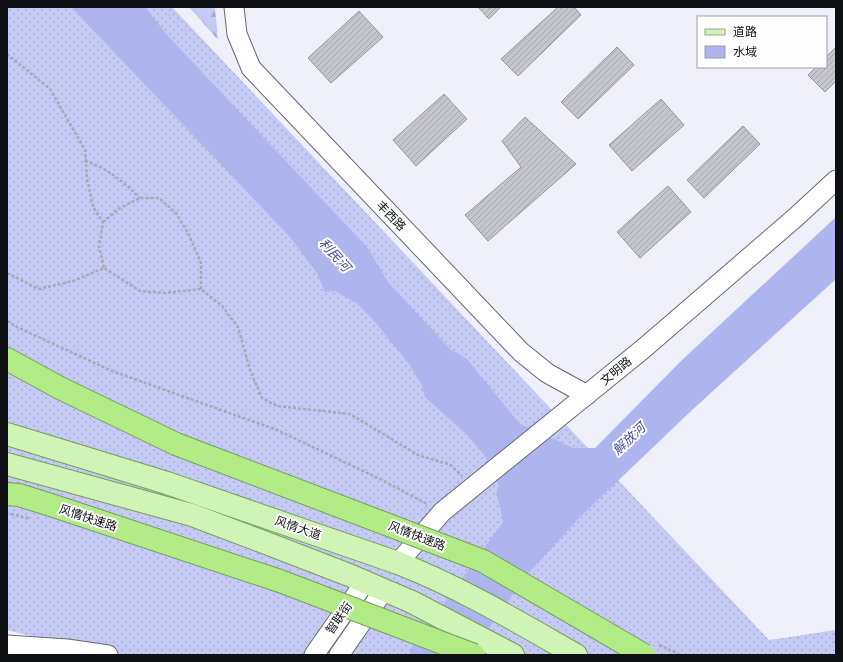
<svg xmlns="http://www.w3.org/2000/svg" width="843" height="662" font-family="Jost,'Noto Sans SC',sans-serif">
<defs>
<pattern id="grass-dots" width="8" height="8" patternUnits="userSpaceOnUse"><rect width="8" height="8" fill="#c5caf5"/><path d="M2 2h.1M6 6h.1" fill="none" stroke="#a8acd1" stroke-width="1.8" stroke-linecap="round"/></pattern>
<pattern id="forest-firs" width="22" height="20" patternUnits="userSpaceOnUse"><rect width="22" height="20" fill="#c5caf5"/><path d="M5 1l3.5 6h-7zM16 11l3.5 6h-7z" fill="#a8acd1"/></pattern>
<pattern id="building-hatch" width="6" height="6" patternUnits="userSpaceOnUse"><rect width="6" height="6" fill="#c4c5cd"/><path d="M-1 1l2-2M0 6l6-6M5 7l2-2" fill="none" stroke="#a7a8af"/></pattern>
</defs>
<rect width="100%" height="100%" fill="#eff0f9"/>
<path fill="url(#grass-dots)" d="M7 7H172L769 640 836 630V655H106L7 630Z"/>
<path fill="url(#forest-firs)" d="M189 7H215L218 40Z"/>
<path fill="#aeb4ed" d="M71 7H145L168 36 367 247 388 282 451 350 467 359 519 423 573 448H595L682 360 836 217V279L691 411 580 517 524 578 470 655H410V650L503 522 500 506 496 495 499 485 484 455 467 435 425 397 421 383 409 364 376 323 358 304 335 291 325 292 317 273 289 236Z"/>
<g fill="url(#building-hatch)" stroke="#95969e">
<path d="M478 7H501L489 19Z"/>
<path d="M558 7H574L581 15 518 76 501 59Z"/>
<path d="M359 11 383 37 331 83 308 58Z"/>
<path d="M617 47 634 65 578 119 561 102Z"/>
<path d="M836 47V81L825 92 808 75 816 67H826V57Z"/>
<path d="M444 94 467 119 416 166 393 140Z"/>
<path d="M661 99 684 125 632 171 609 145Z"/>
<path d="M525 117 576 164 488 241 465 215 521 167 502 141Z"/>
<path d="M743 126 760 144 704 198 687 180Z"/>
<path d="M668 186 691 212 640 258 617 232Z"/>
</g>
<g fill="none" stroke-linecap="round" stroke-linejoin="round">
<defs>
<g id="minor">
<path d="M234 7 237 34 251 68 521 352 547 373 587 395"/>
<path d="M398 563 442 512 643 349 796 217 836 180"/>
<path d="M7 645 67 649 108 655"/>
<path d="M314 655 365 582"/>
<path d="M339 655 384 590"/>
</g>
<g id="major">
<path d="M7 434 167 483 398 563C460 587 518 622 576 655"/>
<path d="M7 464 192 515 266 543 349 575 412 602 513 655"/>
</g>
<g id="highway">
<path d="M7 359 60 388 176 444"/>
<path d="M7 494 19 495 54 506 280 581"/>
</g>
</defs>
<use href="#minor" stroke="#686970" stroke-width="21"/>
<use href="#major" stroke="#789e5d" stroke-width="24"/>
<use href="#highway" stroke="#789e5d" stroke-width="24"/>
<g stroke="#a8a9b0" stroke-width="2.5" stroke-dasharray="3 2" stroke-linecap="butt">
<path d="M7 54 50 89 85 150 87 178 93 207 103 222 99 246 104 268"/>
<path d="M85 161C109 169 122 181 140 198"/>
<path d="M103 222 120 208 140 198H159L176 213 188 233 201 263V289"/>
<path d="M7 273 39 289 73 281 104 268 140 291 165 293 201 289 222 306 238 327 250 370 262 398 277 406 350 414 418 455 451 465 462 476"/>
<path d="M7 321 19 328 112 371 277 430 380 479 427 504"/>
<path d="M11 514 30 519"/>
<path d="M659 645 681 655"/>
</g>
<use href="#minor" stroke="#fff" stroke-width="19"/>
<use href="#major" stroke="#d0f3b6" stroke-width="22"/>
<use href="#highway" stroke="#b1eb85" stroke-width="22"/>
<defs>
<g id="highway-bridge">
<path d="M176 444 483 561 644 655"/>
<path d="M280 581 474 655"/>
</g>
</defs>
<use href="#highway-bridge" stroke="#789e5d" stroke-width="24" stroke-linecap="butt"/>
<use href="#highway-bridge" stroke="#b1eb85" stroke-width="22"/>
</g>
<g text-anchor="middle" dominant-baseline="central" stroke-width="4" stroke-linejoin="round" paint-order="stroke">
<g font-size="12" fill="#0f1013" stroke="#fefefe">
<text transform="translate(391 216) rotate(46)">丰西路</text>
<text transform="translate(616 371) rotate(-40)">文明路</text>
<text transform="translate(88 518) rotate(18)">风情快速路</text>
<text transform="translate(298 528) rotate(19)">风情大道</text>
<text transform="translate(417 536) rotate(21)">风情快速路</text>
<text transform="translate(339 618) rotate(-55)">智联街</text>
</g>
<g font-size="13" font-style="italic" fill="#4b4d93" stroke="#fefefe">
<text transform="translate(335 255) rotate(48)">利民河</text>
<text transform="translate(629 439) rotate(-43)">解放河</text>
</g>
</g>
<rect width="843" height="662" fill="none" stroke="#0f1013" stroke-width="16"/>
<rect x="697" y="16" width="130" height="52" fill="#fefefe" stroke="#9e9fa0"/>
<rect x="705" y="29" width="20" height="6" fill="#d0f3b6" stroke="#9e9fa0"/>
<text x="733" y="36" font-size="12" fill="#0f1013">道路</text>
<rect x="705" y="46" width="20" height="12" fill="#aeb4ed" stroke="#9e9fa0"/>
<text x="733" y="56" font-size="12" fill="#0f1013">水域</text>
</svg>
